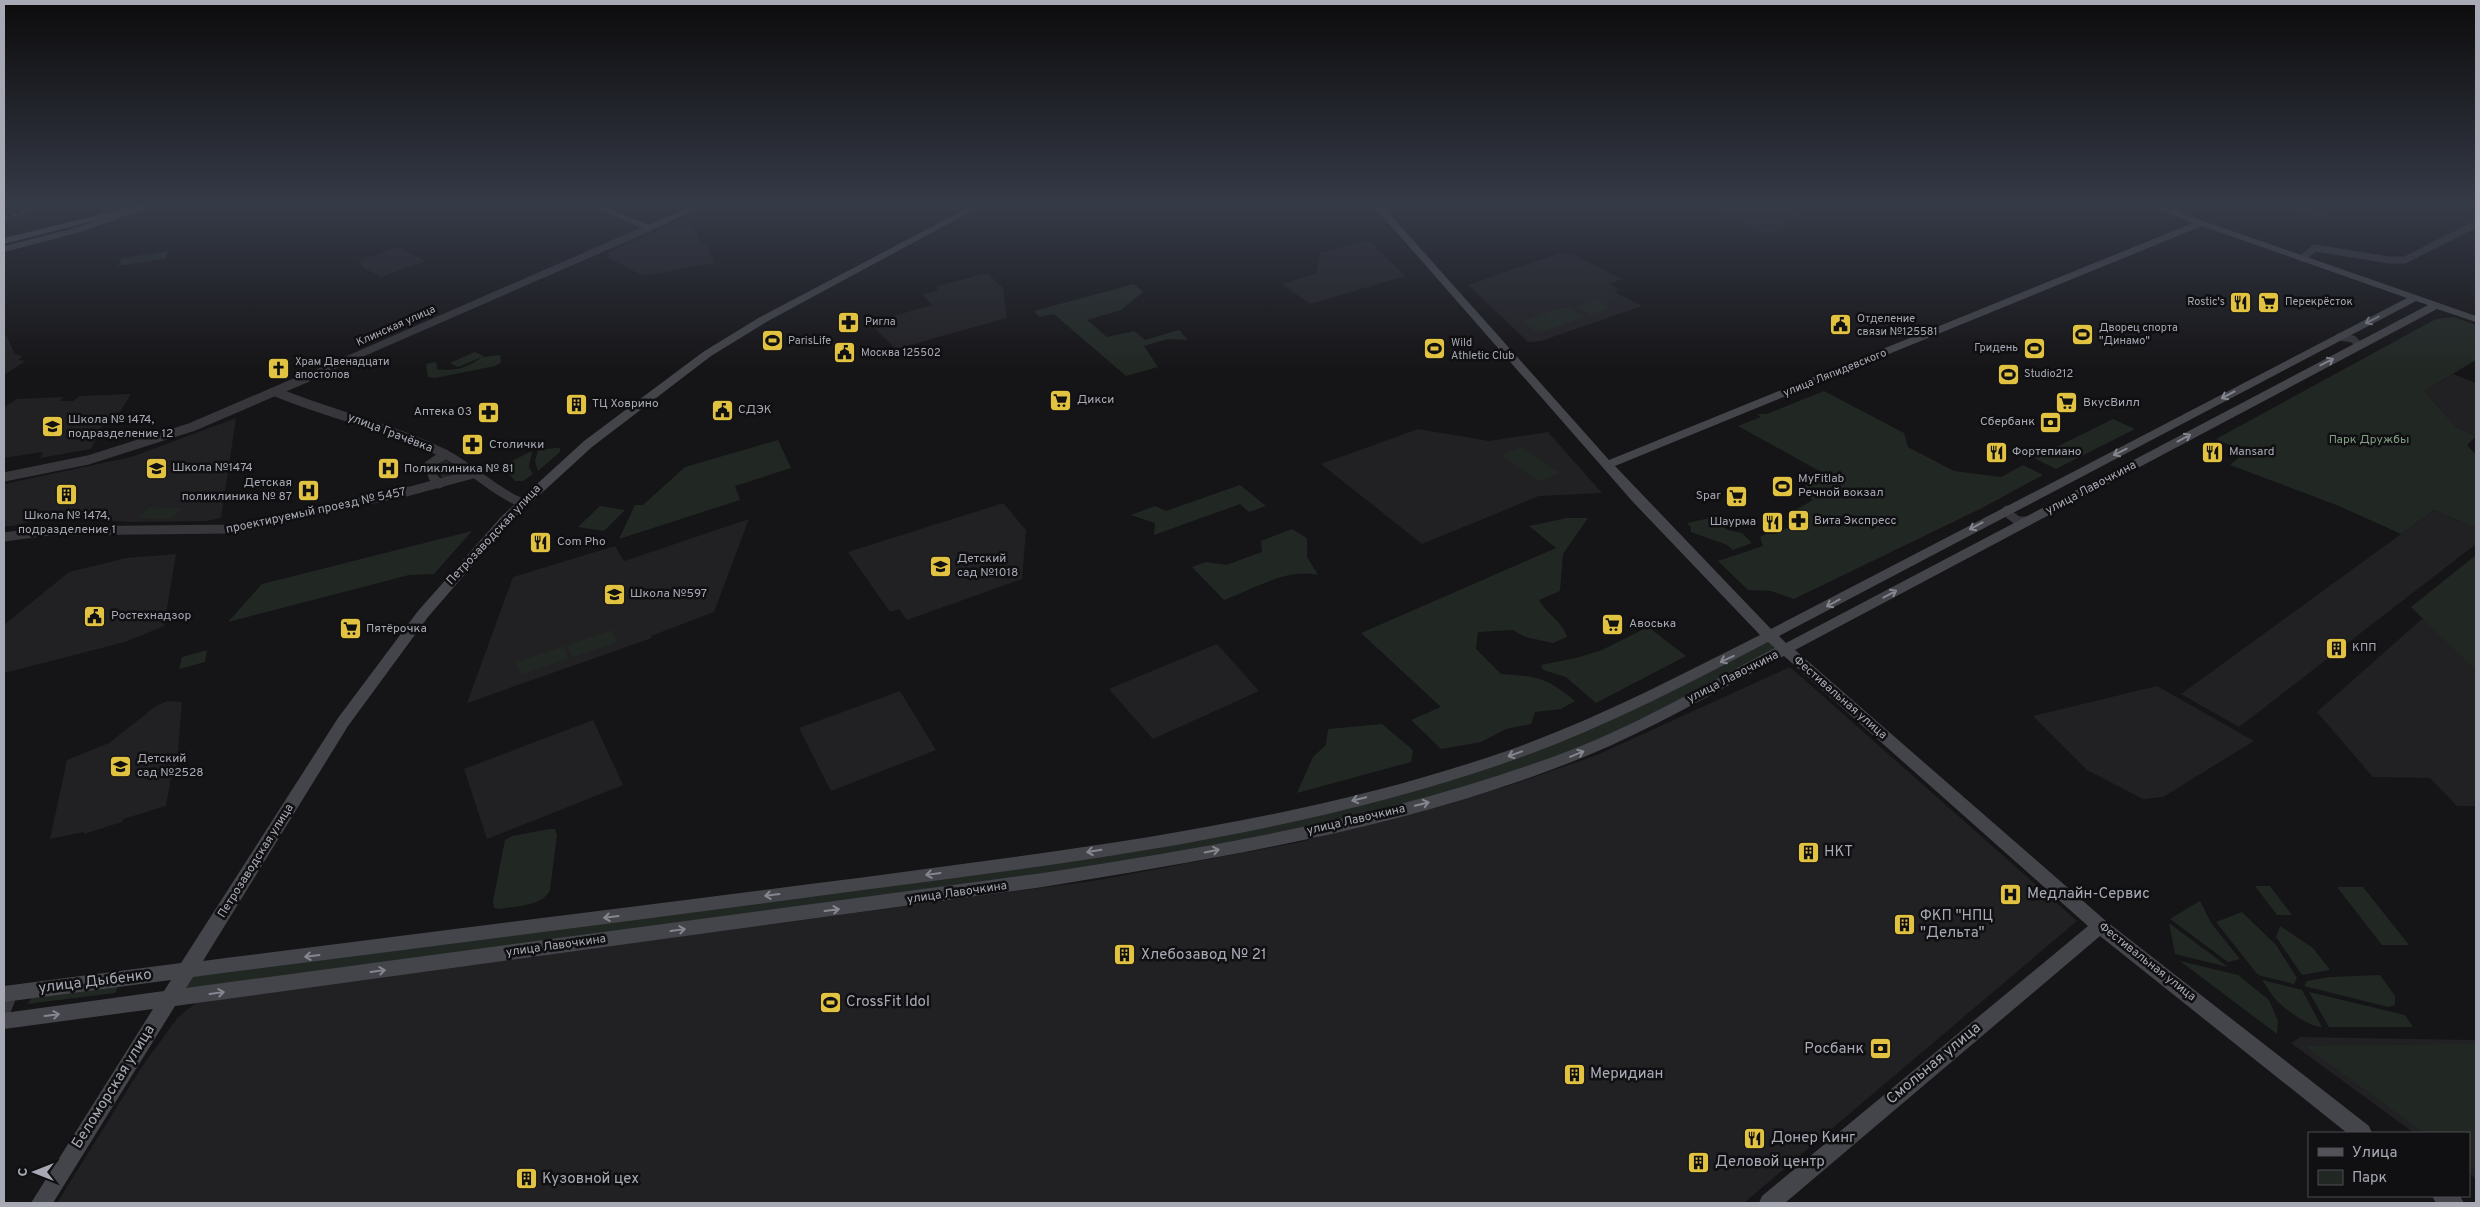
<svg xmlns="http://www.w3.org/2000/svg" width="2480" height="1207" font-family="Overpass,sans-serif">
<rect width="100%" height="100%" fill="#151416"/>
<g fill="#212023">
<path d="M1696 203H1778L1806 214 1787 221 1795 225 1767 235Z"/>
<path d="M683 219 697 230 699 242 706 244 714 263 643 276 608 257 609 252Z"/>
<path d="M1369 240 1405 276 1310 304 1282 284 1317 273 1320 253Z"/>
<path d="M398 247 425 261 381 277 364 268 358 261Z"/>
<path d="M1560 253 1573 255 1622 279 1610 284 1619 290 1614 292 1642 306 1541 341 1528 342 1468 285Z"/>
<path d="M987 273 1003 288 1007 318 896 349 869 323 932 305 922 294 937 291V286Z"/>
<path d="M6 335 15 354 22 356 19 360 26 361 4 375V336Z"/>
<path d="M2453 374 2476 383V436L2457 428 2424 391Z"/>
<path d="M131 394 113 423 102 426 91 449 40 458 43 452 4 458V407L17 399 64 397 60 401H73L80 396Z"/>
<path d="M236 418 221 518 207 521 128 522 57 516 12 526H4V484L131 457Z"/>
<path d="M1418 429 1489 441 1548 432 1602 493 1539 496 1422 544 1321 464Z"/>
<path d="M1000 504H1004L1026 530 1022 579 907 620 899 609 890 612 848 552Z"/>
<path d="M2434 510 2476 528V544L2239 727 2181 694Z"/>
<path d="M749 519 714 612 651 636 652 638 467 703 513 577 615 546 624 561Z"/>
<path d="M176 554 164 626 125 642 4 673V625L69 572 126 558Z"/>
<path d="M2423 618 2476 671V806H2457L2430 778 2373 777 2317 712Z"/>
<path d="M1217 644 1259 691 1153 739 1109 689Z"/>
<path d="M1790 667 2077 921 1744 1203H57L141 1068 178 1017 196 1003 213 999 1093 881 1300 842 1505 787 1597 755Z"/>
<path d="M2157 686 2254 741 2163 797 2143 799 2087 770 2033 716Z"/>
<path d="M900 691 936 750 831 791 799 728Z"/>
<path d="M167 701 182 702 176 777 171 778 166 806 123 819 122 822 84 834V832L50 839 67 760 109 743 156 706Z"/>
<path d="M593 720 623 785 487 839 464 769Z"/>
<path d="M2301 1037 2476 1040V1179L2469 1173V1133H2414L2291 1043Z"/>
</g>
<g fill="#212823">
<path d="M2296 203H2325L2327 216 2321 217 2299 212Z"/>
<path d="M168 251 165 259 118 266 122 258Z"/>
<path d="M1134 284 1143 292 1121 310 1087 320 1107 337 1134 331 1145 340 1179 330 1188 340 1168 339 1144 346 1158 367 1126 376 1054 314 1040 317 1034 311Z"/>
<path d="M1597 300 1611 308 1590 315 1576 307Z"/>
<path d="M1562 308H1571L1584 317 1539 333 1521 322Z"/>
<path d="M2453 317 2476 325V360L2424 391 2457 428 2476 436 2467 445 2476 455V528L2434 510 2401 534 2339 506 2230 465 2245 452 2216 439 2436 319Z"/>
<path d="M475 352 483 356V357L500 355 501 362 495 366 435 378 428 377 426 364 436 362 437 369C454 372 469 367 482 357L458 367 450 363Z"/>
<path d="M1824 391 1904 433 1908 447 1954 471 2001 477 2023 465 2043 475 1982 508 1794 599 1771 591 1748 590 1718 561 1763 546 1760 537 1766 534H1775L1802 521 1790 513 1813 500 1797 491 1823 473 1738 426 1761 417 1757 414H1767Z"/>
<path d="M2113 419 2135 429 2056 469 2034 458Z"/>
<path d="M778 440 791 468 735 486 740 500 619 539 635 505H643L685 467Z"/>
<path d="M1522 447 1560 473 1539 481 1501 455Z"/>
<path d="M555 448H560V452L538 471 535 461 538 450Z"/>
<path d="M532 451 529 467 533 474 523 481H515L503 467 504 465Z"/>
<path d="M444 459 464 472 443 479 437 471V467Z"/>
<path d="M1240 485 1266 506 1249 512 1240 504 1154 535 1155 523 1131 515 1155 506 1166 511Z"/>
<path d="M600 506 625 510 604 531 578 527Z"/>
<path d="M150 507 183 508 171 519 137 518Z"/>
<path d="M1567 518H1588L1563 554 1560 591 1539 600C1548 616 1561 619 1567 637L1553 643 1525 637 1513 630 1478 632 1476 649 1501 674C1537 676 1547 678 1575 701L1561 709 1535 712 1531 724 1506 729 1481 742 1441 749 1411 720 1441 707 1361 633 1556 548 1529 526Z"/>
<path d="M1710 518 1728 530 1742 533 1752 543 1733 550 1727 545 1691 532V527L1687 523Z"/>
<path d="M1292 529 1307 538V557L1318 575C1287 568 1253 589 1224 600L1192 567 1206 562 1226 565 1262 552 1261 541Z"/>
<path d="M472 531 434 574 409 575 228 622 262 584Z"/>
<path d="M2476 555V671L2411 607Z"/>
<path d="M1648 627 1686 656 1596 703 1566 677 1543 670 1541 665 1576 658 1602 650Z"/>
<path d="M612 630 617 642 572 657 567 645Z"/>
<path d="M1770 636 1785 650 1617 736 1506 779 1165 860 169 1000 186 971 1044 859 1321 808 1566 735Z"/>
<path d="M563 646 568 659 521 675 516 662Z"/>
<path d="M207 650 205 662 179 669 182 657Z"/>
<path d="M1382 724 1413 750 1411 762 1297 793 1313 757 1326 745 1328 729Z"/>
<path d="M549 829H555L557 835 550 890C543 906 516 906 500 909L494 908 493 901 505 840 512 836Z"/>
<path d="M2255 886H2270L2292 915H2277Z"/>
<path d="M2337 887H2363L2409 945H2382Z"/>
<path d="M2200 901 2211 923 2240 959 2228 962 2170 919Z"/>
<path d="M2242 912 2276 945 2297 978 2294 984 2258 975 2216 922Z"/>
<path d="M2169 923 2228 967 2175 954Z"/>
<path d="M2280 926 2313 948 2330 970 2302 975 2276 937Z"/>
<path d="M2180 961 2238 975 2269 1000 2278 1021 2277 1034Z"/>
<path d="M2380 975 2395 996V1005L2388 1007 2304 986 2307 981 2329 977Z"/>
<path d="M2262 980 2302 990 2322 1027C2307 1026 2286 1010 2275 999 2270 993 2267 986 2262 980Z"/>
<path d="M119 985 115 993 27 1004 32 998Z"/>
<path d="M2309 992 2405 1015 2413 1027H2329Z"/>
<path d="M2475 1044 2476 1170 2469 1165V1133H2425L2305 1046Z"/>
</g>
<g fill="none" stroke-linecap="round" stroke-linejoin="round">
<g stroke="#36363b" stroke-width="7">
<path d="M2171 203 2177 209 2174 213"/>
<path d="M2302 258 2315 248 2389 260H2405L2476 224"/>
<path d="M2339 337 2353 339 2359 345"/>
<path d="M303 379 649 228"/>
</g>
<g stroke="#36363b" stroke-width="9">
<path d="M276 392C331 415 391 427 445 454 472 468 493 491 522 503"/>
<path d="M4 477 88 460 192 427 306 378"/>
<path d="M439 484 433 477 429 465 445 454"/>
<path d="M2007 510 2006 512 2018 521H2028"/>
<path d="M4 537 49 531 233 529 410 491 477 473"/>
</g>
<path stroke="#36363b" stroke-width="14" d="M4 996 8 1000 4 1010"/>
<g fill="#44454a" fill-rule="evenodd">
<path d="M151 203H163L77 233 4 252V246L71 229Z"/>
<path d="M584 203H595L649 225 699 203H710L649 231Z"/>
<path d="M977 203H987L768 321 711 356 592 447 510 522 428 617 348 726 203 961C424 933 645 905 866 877 1075 849 1288 824 1489 757 1583 726 1673 679 1760 635L1633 502 1371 203H1380L1609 460 2193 223 2140 203H2152L2476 316V322L2437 309 1795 650 2106 921 2369 1126 2372 1133H2347L2100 936 1785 1203H1759L1762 1196 2088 926 1784 656C1718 690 1653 729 1584 757 1412 827 1226 857 1043 887L175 1006 53 1203H31L153 1009 4 1029V1013L164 991 171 980 4 1002V986L181 963 338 718 418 611 502 516 584 441 703 352 760 317ZM2202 226 2407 298 1771 629 1615 466ZM2416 301 2428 305 1786 643 1779 636ZM1768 642 1775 648C1708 683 1641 723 1571 750 1401 815 1222 845 1043 873L186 988 193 977C416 948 640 920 863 890 1078 862 1296 835 1502 764 1594 733 1682 687 1768 642Z"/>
<path d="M2432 1196H2460L2464 1203H2436Z"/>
</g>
<path fill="#525359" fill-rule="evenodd" d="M147 203H163L4 244V238Z"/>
<g stroke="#4f5055" stroke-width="2.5" stroke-dasharray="4.5 4" stroke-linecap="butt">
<path d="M4 203H6"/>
<path d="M4 218 56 203"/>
</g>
</g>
<defs><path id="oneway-shaft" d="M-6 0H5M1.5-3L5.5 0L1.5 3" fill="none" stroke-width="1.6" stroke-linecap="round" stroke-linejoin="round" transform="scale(1.25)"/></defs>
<g stroke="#848790">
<use href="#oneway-shaft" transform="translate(2372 320) rotate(153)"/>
<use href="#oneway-shaft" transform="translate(2327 362) rotate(-27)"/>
<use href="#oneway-shaft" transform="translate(2228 395) rotate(152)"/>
<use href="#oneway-shaft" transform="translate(2184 438) rotate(-28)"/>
<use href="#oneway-shaft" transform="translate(2120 452) rotate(153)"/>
<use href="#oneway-shaft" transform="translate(1976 526) rotate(152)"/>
<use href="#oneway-shaft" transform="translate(1890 594) rotate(-28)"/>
<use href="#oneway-shaft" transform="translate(1833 603) rotate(151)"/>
<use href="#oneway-shaft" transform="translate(1727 659) rotate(155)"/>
<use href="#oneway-shaft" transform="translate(1515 754) rotate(160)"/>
<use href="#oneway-shaft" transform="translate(1577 754) rotate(-22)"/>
<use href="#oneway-shaft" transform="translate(1359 799) rotate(166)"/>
<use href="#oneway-shaft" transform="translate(1422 804) rotate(-14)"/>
<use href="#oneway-shaft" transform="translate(1094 851) rotate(171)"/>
<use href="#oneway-shaft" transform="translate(1212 851) rotate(-11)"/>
<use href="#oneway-shaft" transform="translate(933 874) rotate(172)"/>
<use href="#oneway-shaft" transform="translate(772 895) rotate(173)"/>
<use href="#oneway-shaft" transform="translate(832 910) rotate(-7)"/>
<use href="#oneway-shaft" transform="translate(611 917) rotate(173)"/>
<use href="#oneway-shaft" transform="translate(678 930) rotate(-8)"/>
<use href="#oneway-shaft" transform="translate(312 956) rotate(173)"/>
<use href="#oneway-shaft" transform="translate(378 971) rotate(-8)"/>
<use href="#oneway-shaft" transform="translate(217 993) rotate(-8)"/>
<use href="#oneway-shaft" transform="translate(52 1015) rotate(-7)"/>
</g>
<linearGradient id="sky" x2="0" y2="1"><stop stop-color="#0c0b0c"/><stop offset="0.55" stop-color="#353a47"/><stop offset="1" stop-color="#353a47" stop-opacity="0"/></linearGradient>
<rect width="2480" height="372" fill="url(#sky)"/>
<defs>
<symbol id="restaurant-square" viewBox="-11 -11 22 22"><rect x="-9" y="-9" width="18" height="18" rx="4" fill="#e2c341" stroke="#100f11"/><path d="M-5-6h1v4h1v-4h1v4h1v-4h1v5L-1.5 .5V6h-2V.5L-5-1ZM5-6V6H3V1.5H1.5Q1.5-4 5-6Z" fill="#111"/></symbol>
<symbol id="supermarket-square" viewBox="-11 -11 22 22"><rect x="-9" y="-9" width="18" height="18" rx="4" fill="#e2c341" stroke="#100f11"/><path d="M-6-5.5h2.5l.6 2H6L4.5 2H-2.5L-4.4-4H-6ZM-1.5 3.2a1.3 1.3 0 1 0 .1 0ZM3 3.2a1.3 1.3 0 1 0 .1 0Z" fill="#111"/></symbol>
<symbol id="pharmacy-square" viewBox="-11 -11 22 22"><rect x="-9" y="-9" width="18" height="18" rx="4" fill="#e2c341" stroke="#100f11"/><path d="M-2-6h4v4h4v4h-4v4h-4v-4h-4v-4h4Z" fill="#111"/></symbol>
<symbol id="civic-square" viewBox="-11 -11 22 22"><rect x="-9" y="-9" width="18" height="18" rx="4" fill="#e2c341" stroke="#100f11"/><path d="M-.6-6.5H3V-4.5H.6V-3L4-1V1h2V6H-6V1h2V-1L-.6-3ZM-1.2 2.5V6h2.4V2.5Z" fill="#111"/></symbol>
<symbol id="stadium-square" viewBox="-11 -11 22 22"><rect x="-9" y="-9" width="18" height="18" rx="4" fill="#e2c341" stroke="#100f11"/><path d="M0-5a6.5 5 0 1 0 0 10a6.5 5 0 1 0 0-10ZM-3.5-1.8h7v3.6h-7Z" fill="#111"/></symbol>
<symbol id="church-square" viewBox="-11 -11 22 22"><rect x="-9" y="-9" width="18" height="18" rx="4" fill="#e2c341" stroke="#100f11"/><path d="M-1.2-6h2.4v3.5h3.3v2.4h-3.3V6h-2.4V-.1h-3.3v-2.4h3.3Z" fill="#111"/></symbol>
<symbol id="building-square" viewBox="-11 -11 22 22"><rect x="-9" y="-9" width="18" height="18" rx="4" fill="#e2c341" stroke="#100f11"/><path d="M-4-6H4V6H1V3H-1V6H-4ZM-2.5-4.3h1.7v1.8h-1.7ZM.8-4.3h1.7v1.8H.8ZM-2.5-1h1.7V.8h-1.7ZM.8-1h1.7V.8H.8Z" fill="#111"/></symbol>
<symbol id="bank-square" viewBox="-11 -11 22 22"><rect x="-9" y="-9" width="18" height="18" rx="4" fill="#e2c341" stroke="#100f11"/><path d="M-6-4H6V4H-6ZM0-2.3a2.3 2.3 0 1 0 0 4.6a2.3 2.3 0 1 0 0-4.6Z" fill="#111"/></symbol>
<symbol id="school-square" viewBox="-11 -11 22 22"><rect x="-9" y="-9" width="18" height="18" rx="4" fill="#e2c341" stroke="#100f11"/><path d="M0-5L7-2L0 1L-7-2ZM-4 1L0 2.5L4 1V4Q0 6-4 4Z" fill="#111"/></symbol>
<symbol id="hospital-square" viewBox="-11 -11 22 22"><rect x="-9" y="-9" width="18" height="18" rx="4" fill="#e2c341" stroke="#100f11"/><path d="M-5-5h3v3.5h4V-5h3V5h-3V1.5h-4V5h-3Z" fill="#111"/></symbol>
</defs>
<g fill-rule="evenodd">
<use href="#restaurant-square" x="2228" y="290" width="25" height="25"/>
<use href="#supermarket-square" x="2256" y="290" width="25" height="25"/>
<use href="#pharmacy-square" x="836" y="310" width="25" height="25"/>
<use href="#civic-square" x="1828" y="312" width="25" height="25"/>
<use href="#stadium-square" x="2070" y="322" width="25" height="25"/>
<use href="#stadium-square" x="760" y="328" width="25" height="25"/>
<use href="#stadium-square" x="2022" y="336" width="25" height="25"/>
<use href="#stadium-square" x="1422" y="336" width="25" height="25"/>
<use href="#civic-square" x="832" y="340" width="25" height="25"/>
<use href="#church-square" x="266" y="356" width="25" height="25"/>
<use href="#stadium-square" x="1996" y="362" width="25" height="25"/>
<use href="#supermarket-square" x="1048" y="388" width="25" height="25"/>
<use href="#supermarket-square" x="2054" y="390" width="25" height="25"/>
<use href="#building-square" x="564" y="392" width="25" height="25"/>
<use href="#civic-square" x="710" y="398" width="25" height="25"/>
<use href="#pharmacy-square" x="476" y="400" width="25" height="25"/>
<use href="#bank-square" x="2038" y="410" width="25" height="25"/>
<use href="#school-square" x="40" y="414" width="25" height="25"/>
<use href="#pharmacy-square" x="460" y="432" width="25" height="25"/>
<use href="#restaurant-square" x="1984" y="440" width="25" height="25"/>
<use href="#restaurant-square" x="2200" y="440" width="25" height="25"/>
<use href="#school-square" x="144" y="456" width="25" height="25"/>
<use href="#hospital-square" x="376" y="456" width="25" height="25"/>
<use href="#stadium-square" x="1770" y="474" width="25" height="25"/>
<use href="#hospital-square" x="296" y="478" width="25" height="25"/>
<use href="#building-square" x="54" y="482" width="25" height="25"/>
<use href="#supermarket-square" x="1724" y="484" width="25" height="25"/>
<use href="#pharmacy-square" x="1786" y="508" width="25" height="25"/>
<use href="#restaurant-square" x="1760" y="510" width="25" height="25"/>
<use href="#restaurant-square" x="528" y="530" width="25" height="25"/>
<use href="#school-square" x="928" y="554" width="25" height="25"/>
<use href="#school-square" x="602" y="582" width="25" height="25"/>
<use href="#civic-square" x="82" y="604" width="25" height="25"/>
<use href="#supermarket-square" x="1600" y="612" width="25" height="25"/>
<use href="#supermarket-square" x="338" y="616" width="25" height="25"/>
<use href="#building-square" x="2324" y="636" width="25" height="25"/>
<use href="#school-square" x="108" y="754" width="25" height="25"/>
<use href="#building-square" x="1796" y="840" width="25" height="25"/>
<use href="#hospital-square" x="1998" y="882" width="25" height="25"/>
<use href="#building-square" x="1892" y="912" width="25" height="25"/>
<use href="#building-square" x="1112" y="942" width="25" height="25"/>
<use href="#stadium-square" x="818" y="990" width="25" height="25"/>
<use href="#bank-square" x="1868" y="1036" width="25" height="25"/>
<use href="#building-square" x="1562" y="1062" width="25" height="25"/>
<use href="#restaurant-square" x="1742" y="1126" width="25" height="25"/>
<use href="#building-square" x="1686" y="1150" width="25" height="25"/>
<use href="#building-square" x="514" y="1166" width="25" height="25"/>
</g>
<g text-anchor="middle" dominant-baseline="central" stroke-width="5" stroke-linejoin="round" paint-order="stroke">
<g font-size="11" fill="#a7aab5" stroke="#100f11" text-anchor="start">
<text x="2225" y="302" text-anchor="end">Rostic's</text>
<text x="2285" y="302">Перекрёсток</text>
<text x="1857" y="319">Отделение<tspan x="1857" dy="13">связи №125581</tspan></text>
<text x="865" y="322">Ригла</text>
<text x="2099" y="328">Дворец спорта<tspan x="2099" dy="13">"Динамо"</tspan></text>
<text x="788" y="341">ParisLife</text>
<text x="1451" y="343">Wild<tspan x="1451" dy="13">Athletic Club</tspan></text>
<text x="2018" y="348" text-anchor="end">Гридень</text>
<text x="861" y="353">Москва 125502</text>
<text x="295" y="362">Храм Двенадцати<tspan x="295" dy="13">апостолов</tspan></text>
<text x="2024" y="374">Studio212</text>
</g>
<g font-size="11" fill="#a7aab5" stroke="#100f11">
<text transform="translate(396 326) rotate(-24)">Клинская улица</text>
<text transform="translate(1835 373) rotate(-22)">улица Ляпидевского</text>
</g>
<g font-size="12" fill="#a7aab5" stroke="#100f11" text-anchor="start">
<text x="1077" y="400">Дикси</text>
<text x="2083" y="403">ВкусВилл</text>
<text x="592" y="404">ТЦ Ховрино</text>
<text x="738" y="410">СДЭК</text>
<text x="472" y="412" text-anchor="end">Аптека 03</text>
<text x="68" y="420">Школа № 1474,<tspan x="68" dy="14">подразделение 12</tspan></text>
<text x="2035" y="422" text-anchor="end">Сбербанк</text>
<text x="489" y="445">Столички</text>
<text x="2012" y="452">Фортепиано</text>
<text x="2229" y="452">Mansard</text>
<text x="172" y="468">Школа №1474</text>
<text x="404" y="469">Поликлиника № 81</text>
<text x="1798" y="479">MyFitlab<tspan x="1798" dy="14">Речной вокзал</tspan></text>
<text x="292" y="483" text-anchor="end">Детская<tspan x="292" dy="14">поликлиника № 87</tspan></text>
<text x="1721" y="496" text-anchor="end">Spar</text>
<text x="67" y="516" text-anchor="middle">Школа № 1474,<tspan x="67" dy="14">подразделение 1</tspan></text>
<text x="1814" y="521">Вита Экспресс</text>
<text x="1756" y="522" text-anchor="end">Шаурма</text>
<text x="557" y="542">Com Pho</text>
<text x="957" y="559">Детский<tspan x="957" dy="14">сад №1018</tspan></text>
<text x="630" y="594">Школа №597</text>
<text x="111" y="616">Ростехнадзор</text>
<text x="1629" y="624">Авоська</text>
<text x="366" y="629">Пятёрочка</text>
<text x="2352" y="648">КПП</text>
<text x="137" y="759">Детский<tspan x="137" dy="14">сад №2528</tspan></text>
</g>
<g font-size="12" fill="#a7aab5" stroke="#100f11">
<text transform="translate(390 433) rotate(21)">улица Грачёвка</text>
<text transform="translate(2091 488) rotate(-28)">улица Лавочкина</text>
<text transform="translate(316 511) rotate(-12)">проектируемый проезд № 5457</text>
<text transform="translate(494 535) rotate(-47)">Петрозаводская улица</text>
<text transform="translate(1733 677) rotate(-27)">улица Лавочкина</text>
<text transform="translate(1840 698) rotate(41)">Фестивальная улица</text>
<text transform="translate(1356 820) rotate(-13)">улица Лавочкина</text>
<text transform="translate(256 861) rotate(-58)">Петрозаводская улица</text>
<text transform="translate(957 893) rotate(-8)">улица Лавочкина</text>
<text transform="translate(556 946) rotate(-8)">улица Лавочкина</text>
<text transform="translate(2147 962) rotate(38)">Фестивальная улица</text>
</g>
<g font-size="12" fill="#809e86" stroke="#100f11">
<text x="2369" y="440">Парк Дружбы</text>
</g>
<g font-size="15" fill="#a7aab5" stroke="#100f11" text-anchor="start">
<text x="1824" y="852">НКТ</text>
<text x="2027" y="894">Медлайн-Сервис</text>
<text x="1920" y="916">ФКП "НПЦ<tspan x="1920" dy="17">"Дельта"</tspan></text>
<text x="1141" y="955">Хлебозавод № 21</text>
<text x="846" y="1002">CrossFit Idol</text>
<text x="1864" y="1049" text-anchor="end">Росбанк</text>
<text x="1590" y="1074">Меридиан</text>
<text x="1771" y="1138">Донер Кинг</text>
<text x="1715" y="1162">Деловой центр</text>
<text x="542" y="1179">Кузовной цех</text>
</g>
<g font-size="15" fill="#a7aab5" stroke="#100f11">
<text transform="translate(95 982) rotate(-7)">улица Дыбенко</text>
<text transform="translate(1934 1064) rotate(-40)">Смольная улица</text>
<text transform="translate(114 1087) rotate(-58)">Беломорская улица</text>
</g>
</g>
<rect width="2480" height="1207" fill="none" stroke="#a7aab5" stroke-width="10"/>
<rect x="2308" y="1132" width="162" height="65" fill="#100f11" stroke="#4c4d53"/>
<rect x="2318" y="1148" width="25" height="8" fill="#525359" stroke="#4c4d53"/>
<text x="2352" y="1157" font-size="15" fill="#a7aab5">Улица</text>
<rect x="2318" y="1170" width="25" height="15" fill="#212823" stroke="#4c4d53"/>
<text x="2352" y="1182" font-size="15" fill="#a7aab5">Парк</text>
<g transform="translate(35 1172) rotate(270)" stroke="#100f11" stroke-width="4" paint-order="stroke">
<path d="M0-4L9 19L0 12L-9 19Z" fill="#a7aab5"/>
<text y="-8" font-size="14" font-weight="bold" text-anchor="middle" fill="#a7aab5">С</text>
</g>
</svg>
